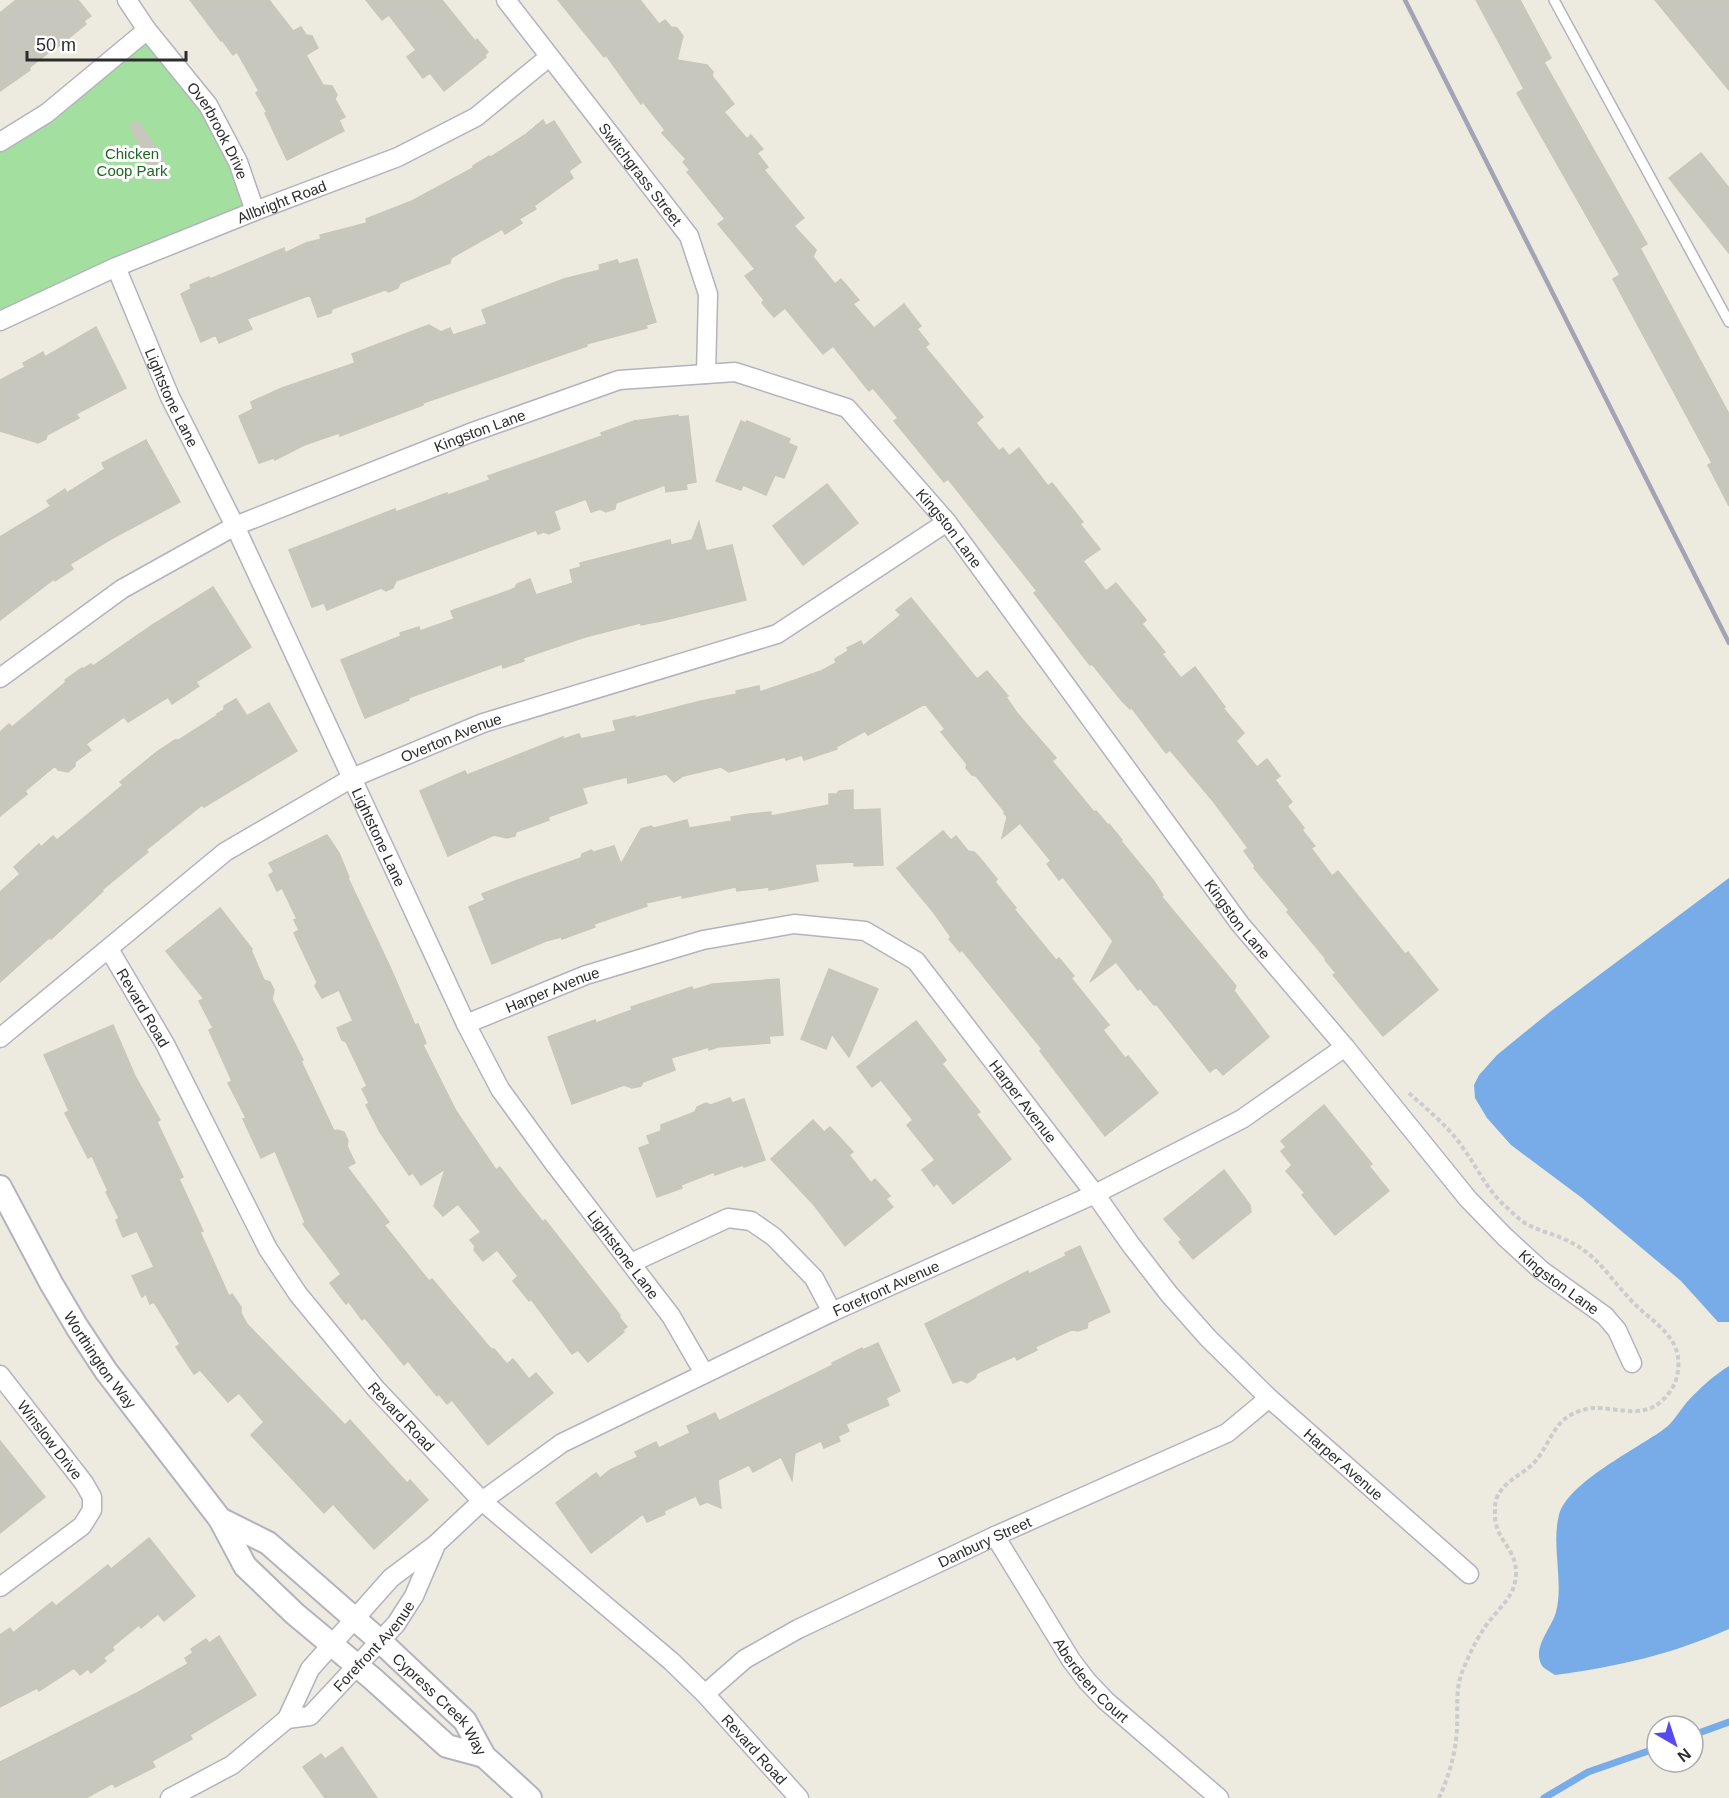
<svg xmlns="http://www.w3.org/2000/svg" width="1729" height="1798" font-family="Helvetica,sans-serif">
<rect width="100%" height="100%" fill="#edebdf"/>
<path fill="#a3e09f" d="M147 30 208 105 255 211 0 321V142Z"/>
<g fill="#78ace8">
<path d="M1729 878V1322H1718L1681 1281 1582 1198 1511 1145 1487 1118 1475 1098 1474 1085 1479 1075 1497 1055 1551 1011Z"/>
<path d="M1729 1366V1629C1673 1654 1616 1667 1555 1675 1551 1672 1546 1670 1543 1667 1530 1649 1552 1628 1556 1612 1564 1582 1551 1546 1559 1515 1568 1482 1637 1449 1664 1429 1673 1423 1680 1410 1687 1402 1700 1388 1713 1376 1729 1366Z"/>
</g>
<g fill="none" stroke-linecap="round" stroke-linejoin="round">
<g stroke="#78ace8" stroke-width="7">
<path d="M1693 1735 1729 1722"/>
<path d="M1544 1798 1588 1772 1657 1748"/>
</g>
</g>
<g fill="#c8c7be" stroke="#c8c7b9" stroke-width="1.5">
<path d="M16 0H78L91 16 84 21 86 24 54 50 53 49 29 68 30 70 0 91V13Z"/>
<path d="M190 0H269L293 31 301 27 306 35 312 36 318 48 306 55 323 85 332 86 337 95 335 99 345 117 339 120 344 131 287 160 265 113 267 112 256 93 259 91 237 52 233 55 222 40 221 41Z"/>
<path d="M366 0H442L475 41 477 39 488 52 485 55 486 57 444 91 430 73 423 78 407 57 416 50 389 15 382 20Z"/>
<path d="M558 0H640L659 24 665 20 671 27 677 28 683 36 677 60 707 65 713 72 712 76 734 104 724 112 747 139 751 135 763 149 757 153 768 167 764 170 804 218 794 226 816 250 813 257 835 284 841 279 859 300 853 304 874 328 904 304 921 326 917 329 929 344 925 347 983 417 976 423 999 451 1003 448 1009 456 1019 448 1048 486 1052 483 1083 522 1080 524 1100 549 1083 561 1106 591 1116 583 1146 620 1142 624 1165 652 1162 654 1181 678 1195 667 1225 707 1223 708 1244 733 1236 741 1257 767 1267 759 1280 776 1275 780 1292 802 1287 806 1304 828 1302 830 1315 846 1311 848 1332 876 1338 871 1405 954 1408 952 1438 990 1383 1036 1333 975 1336 973 1325 960 1326 959 1287 912 1289 910 1254 868 1255 866 1244 851 1248 848 1213 801 1170 750 1166 753 1131 707 1130 709 1122 701 1092 664 1090 665 1034 593 1037 591 948 479 944 482 894 421 898 418 873 388 869 391 833 346 823 354 785 308 774 317 762 303 764 300 745 276 755 269 718 224 725 219 687 172 690 170 683 162 686 159 662 133 665 130 643 102 641 104 606 55 604 57Z"/>
<path d="M1476 0H1520L1551 58 1544 62 1647 244 1640 248 1729 414V506L1708 465 1712 463 1613 279 1620 275 1517 93 1524 89Z"/>
<path d="M1655 0H1729V90Z"/>
<path d="M543 120 546 126 554 121 581 162 569 171 573 178 534 206 536 209 519 219 522 223 505 234 502 229 451 258 450 263 400 283 398 288 389 292 385 290 332 309 331 313 318 317 310 295 247 319 252 329 219 343 216 335 201 342 181 294 191 289 190 285 209 277 210 279 284 248 285 253 306 243 321 239 320 235 367 223 366 219 412 201 473 168V166L489 156 491 157 525 135Z"/>
<path d="M138 121 163 158 167 170 166 179 152 181 147 163 130 126Z"/>
<path d="M1701 153 1729 188V253L1669 178Z"/>
<path d="M637 259 656 322 646 325 647 328 586 344 587 346 423 403V405L340 436 339 433 304 445 275 460 274 458 259 463 239 416 253 409 251 402 282 388 355 363 352 354 421 328 429 325 441 332 450 328 453 335 487 324 482 310 564 279 600 270 599 265 617 260 619 264Z"/>
<path d="M96 327 126 388 76 414 79 418 47 435 46 439 38 443 0 431V380L25 367 23 363 43 352 45 357Z"/>
<path d="M678 415V417L688 416 696 482 686 484 687 489 666 492 665 485 616 503 615 509 606 512 600 509 591 512 586 499 554 511 560 529 549 534 544 532 538 534 536 530 396 581 393 588 386 591 381 588 327 610 324 603 312 607 289 550 395 509 396 512 447 493 448 495 490 480 488 476 602 436 601 433 634 421Z"/>
<path d="M741 421 746 423 747 421 790 439 788 443 797 447 784 478 775 475 766 495 743 485 741 490 716 481Z"/>
<path d="M146 440 180 502 111 539 70 564 73 569 55 581 54 579 0 620V537L51 506 47 501 65 489 67 493 105 469 102 463Z"/>
<path d="M827 484 858 523 803 565 773 526Z"/>
<path d="M699 522 706 551 732 545 746 600 661 621 641 625 640 623 585 637 523 658 524 661 503 668 502 664 408 698 409 700 365 718 341 660 401 636 400 633 419 627 420 631 454 619 451 611 508 591 515 588 517 584 530 579 536 595 573 583 570 570 581 567 580 563 670 540 671 545 692 540Z"/>
<path d="M213 587 251 647 196 682 199 686 172 704 168 697 128 722 124 717 86 744 91 750 75 762V766L68 772 58 770 55 766 25 791 27 794 0 816V732L9 724 12 727 66 682 65 680 82 668 83 669 91 664 93 666 151 626Z"/>
<path d="M911 598 977 679 987 671 1008 696 1006 697 1017 713 1056 758 1052 761 1094 812 1096 811 1108 825 1109 824 1122 840 1121 841 1153 880 1163 895 1161 896 1236 986 1234 991 1269 1037 1223 1075 1216 1067 1210 1072 1157 1005H1154L1140 988 1138 990 1116 962 1090 982 1113 941 1063 877 1059 880 1047 864 1051 861 1020 823 1002 838 1007 817 1004 813 1005 812 976 776 972 775 966 768 967 764 941 732 945 729 925 704 868 735 865 731 836 747 837 749 804 760 802 755 786 760 785 757 729 772 721 767 683 776 674 782 666 774 628 783 627 777 582 788 587 803 548 817 549 820 516 832 515 836 507 838 494 835 448 856 420 791 465 771 467 775 563 737 564 739 579 734 581 739 616 731 613 721 635 716V718L701 701 737 694 736 691 759 686 760 692 821 671 836 663 835 659 848 651 847 648 861 641 863 646 901 615 896 610Z"/>
<path d="M236 699 247 716 269 703 297 751 204 807 202 805 146 850 148 852 102 890 103 891 51 939 49 938 0 982V892L20 874 14 867 39 844 41 847 53 836 57 840 123 785 120 782 158 751 175 740H179L218 715 217 714 224 710V706Z"/>
<path d="M853 790V810L880 809 883 865 854 866V862L815 864 818 881 769 890V887L737 891 736 887 682 898V895L646 903 647 906 594 924 595 927 562 939 561 937 546 941 492 964 469 907 485 900 482 894 518 880 581 858 582 854 591 850 594 852 614 846 621 864 641 829 651 826 654 828 687 820 689 828 732 821 731 817 749 814 771 812V816L829 805V794H837L839 791Z"/>
<path d="M943 831 951 840 956 836 968 851 974 852 979 857 997 879 995 882 1016 908 1014 909 1056 960 1059 958 1074 976 1071 978 1109 1025 1103 1030 1125 1058 1128 1056 1158 1093 1105 1136 1040 1051 1042 1049 962 950 960 952 949 939 951 937 934 913 897 868Z"/>
<path d="M327 835 339 853 349 877 348 878 391 969 415 1025 418 1024 426 1043 423 1045 456 1111 496 1170 500 1167 518 1191 543 1222 545 1220 620 1315 619 1317 627 1327 622 1331 624 1332 588 1362 578 1350 572 1354 531 1299 529 1301 513 1281 518 1276 497 1250 483 1261 474 1250 475 1246 470 1240 481 1232 458 1204 443 1216 434 1206 445 1169 421 1185 413 1173 409 1175 380 1132 366 1105 369 1103 362 1089 367 1086 346 1042 342 1040 337 1028 353 1021 339 990 322 998 315 986 317 982 294 933 299 930 294 920 297 919 282 888 277 891 269 875 274 872 269 863Z"/>
<path d="M220 908 252 949 251 950 264 980 270 982 274 990 272 999 303 1060 301 1061 334 1131 337 1130 344 1132 348 1141 347 1146 355 1163 347 1167 389 1222 384 1225 429 1281 432 1279 491 1349H494L507 1364 513 1359 529 1379 536 1373 553 1393 488 1445 452 1400 447 1404 439 1394 437 1396 408 1361 404 1365 365 1318 362 1320 349 1302 346 1304 330 1283 341 1274 303 1224 305 1222 275 1151 261 1158 243 1119 246 1118 228 1083 232 1081 209 1030 213 1028 199 1001 204 999 166 951Z"/>
<path d="M829 969 878 989 849 1057 832 1034 826 1049 801 1039Z"/>
<path d="M779 979 783 1035 769 1036 770 1043 718 1047 709 1050V1047L671 1058 675 1070 643 1082 641 1086 632 1088 624 1085 572 1104 548 1037 595 1020 596 1023 632 1010 631 1007 692 987 693 990 713 984Z"/>
<path d="M916 1021 946 1060 942 1064 980 1112 976 1114 1011 1159 953 1204 937 1183 934 1186 922 1170 935 1160 907 1125 913 1120 881 1080 872 1087 857 1067Z"/>
<path d="M113 1025 135 1076 160 1120 157 1122 183 1177 179 1179 203 1231 200 1232 229 1296 232 1294 241 1307V1313L247 1324 345 1425 350 1420 407 1483 410 1480 428 1500 374 1549 333 1504 324 1513 251 1435 264 1422 239 1393 228 1402 200 1370 194 1374 176 1347 180 1344 154 1302 150 1304 146 1294 142 1297 132 1276 154 1267 137 1231 123 1237 116 1220 119 1218 106 1192 108 1191 92 1156 88 1158 65 1113 69 1111 44 1055Z"/>
<path d="M730 1098 732 1103 744 1099 765 1160 744 1167 743 1165 715 1175 714 1172 681 1185 682 1188 657 1197 639 1148 650 1144 647 1136 661 1131V1125L695 1112 697 1107 706 1103 711 1105Z"/>
<path d="M1324 1105 1372 1164 1369 1166 1389 1191 1335 1235 1302 1195 1305 1193 1286 1171 1292 1165 1281 1151 1286 1147 1281 1141Z"/>
<path d="M813 1120 824 1132 830 1127 853 1152 849 1155 871 1183 875 1179 890 1196 886 1199 893 1207 845 1246 814 1205 771 1159Z"/>
<path d="M1224 1170 1250 1205 1251 1212 1193 1259 1179 1242 1182 1240 1164 1219Z"/>
<path d="M1080 1246 1110 1312 1088 1322 1087 1328 1078 1331 1071 1330 1035 1347 1037 1350 1017 1360 1015 1356 977 1373 975 1378 967 1383 961 1380 953 1383 925 1324 1028 1271 1029 1274 1066 1256 1065 1253Z"/>
<path d="M878 1343 900 1391 886 1398 889 1405 846 1424 849 1431 838 1436 840 1441 824 1448 821 1441 795 1453 792 1480 781 1457 753 1472 749 1465 718 1480 721 1508 707 1502 700 1505 696 1496 664 1511 665 1514 647 1522 643 1514 591 1553 556 1503 596 1473 600 1478 610 1470 638 1457 635 1452 656 1442 659 1448 690 1433 687 1426 715 1413 719 1421 833 1365 832 1363 862 1348 863 1350Z"/>
<path d="M0 1441 45 1497 0 1533Z"/>
<path d="M149 1538 195 1596 164 1621 158 1614 141 1628 139 1625 112 1647 114 1650 103 1658 106 1661 91 1673 88 1669 80 1675 74 1668 39 1691 37 1688 0 1707V1635L10 1628 13 1633 52 1602 56 1606 108 1565 111 1569Z"/>
<path d="M219 1636 256 1695 190 1735 192 1739 152 1761 155 1767 115 1787 113 1783 86 1798H0V1762L137 1693 188 1664 185 1658 193 1653 191 1649 206 1639 209 1643Z"/>
<path d="M342 1747 377 1798H325L303 1767 321 1754 325 1759Z"/>
</g>
<g fill="none" stroke-linecap="round" stroke-linejoin="round">
<defs>
<path id="service" d="M1554 0 1729 322"/>
<g id="minor">
<path id="s1" d="M127 0 147 30 208 105 238 162 255 211"/>
<path id="s2" d="M506 0 689 236 708 294 706 374"/>
<path d="M0 142 47 113 147 30"/>
<path id="s3" d="M116 267 170 397 235 526 466 1024 500 1089 553 1162 671 1316 704 1373"/>
<path id="s4" d="M0 321 116 267 255 211 398 157 476 117 549 57"/>
<path id="s5" d="M0 678 122 589 235 526 470 433 619 380 735 372 847 408 947 522 1240 924 1345 1047 1468 1199 1505 1237 1541 1270 1605 1316 1617 1330 1632 1363"/>
<path id="s6" d="M109 949 165 1044 268 1249 298 1294 376 1389 482 1501 671 1661 705 1694 799 1798"/>
<path id="s7" d="M466 1024 586 975 703 940 794 924 865 931 916 961 1095 1194 1131 1245 1169 1294 1208 1338 1269 1398 1469 1574"/>
<path id="s8" d="M0 1038 225 852 352 778 483 723 777 634 947 522"/>
<path d="M631 1263 728 1218 751 1221 774 1237 814 1278 832 1312"/>
<path id="s9" d="M0 1375 84 1483 92 1497V1510L82 1526 0 1587"/>
<path id="s10" d="M995 1536 1071 1660 1087 1681 1106 1701 1219 1798"/>
<path id="s11" d="M705 1694 745 1659 798 1629 995 1536 1227 1433 1269 1398"/>
<path id="s12" d="M287 1719 310 1716 396 1624 414 1596 435 1547"/>
<path id="s13" d="M170 1798 232 1765 287 1719 310 1669 391 1578 435 1545 482 1501 562 1443 832 1312 1095 1194 1242 1119 1345 1047"/>
</g>
<g id="tertiary">
<path id="s14" d="M0 1187 51 1283 77 1327 106 1371 220 1519 245 1566 295 1614 373 1679 447 1746 484 1756"/>
<path id="s15" d="M220 1519 268 1543 380 1641 465 1721 484 1756 530 1798"/>
</g>
</defs>
<use href="#service" stroke="#b4b2be" stroke-width="12"/>
<use href="#minor" stroke="#b4b2be" stroke-width="21"/>
<use href="#tertiary" stroke="#b4b2be" stroke-width="26"/>
<path stroke="#ccc" stroke-width="4" stroke-dasharray="4.5 3" stroke-linecap="butt" d="M1409 1093C1428 1110 1449 1127 1463 1148 1477 1167 1486 1188 1503 1204 1510 1210 1517 1218 1525 1223 1540 1232 1559 1235 1574 1244 1598 1257 1611 1279 1629 1298 1653 1325 1688 1337 1676 1380 1673 1389 1664 1401 1655 1406 1635 1417 1614 1407 1593 1408 1584 1409 1574 1412 1566 1418 1552 1428 1546 1451 1532 1465 1519 1476 1505 1481 1497 1497 1495 1502 1495 1506 1495 1511 1493 1540 1517 1547 1516 1574 1515 1598 1498 1608 1485 1627 1476 1640 1469 1655 1463 1670 1455 1688 1458 1709 1457 1728 1456 1752 1449 1776 1439 1798"/>
<use href="#service" stroke="#fff" stroke-width="9"/>
<use href="#minor" stroke="#fff" stroke-width="18"/>
<use href="#tertiary" stroke="#fff" stroke-width="22"/>
<path stroke="#a4a2b5" stroke-width="4.5" d="M1405 0 1729 643"/>
</g>
<g text-anchor="middle" dominant-baseline="central" stroke-width="6" stroke-linejoin="round" paint-order="stroke">
<g font-size="15" fill="#2c2c2c" stroke="#fff">
<text stroke="none"><textPath href="#s1" startOffset="160">Overbrook Drive</textPath></text>
<text stroke="none"><textPath href="#s2" startOffset="220">Switchgrass Street</textPath></text>
<text stroke="none"><textPath href="#s4" startOffset="306">Allbright Road</textPath></text>
<text stroke="none"><textPath href="#s3" startOffset="142">Lightstone Lane</textPath></text>
<text stroke="none"><textPath href="#s5" startOffset="543">Kingston Lane</textPath></text>
<text stroke="none"><textPath href="#s5" startOffset="1083">Kingston Lane</textPath></text>
<text stroke="none"><textPath href="#s8" startOffset="546">Overton Avenue</textPath></text>
<text stroke="none"><textPath href="#s3" startOffset="628">Lightstone Lane</textPath></text>
<text stroke="none"><textPath href="#s5" startOffset="1569">Kingston Lane</textPath></text>
<text stroke="none"><textPath href="#s7" startOffset="93">Harper Avenue</textPath></text>
<text stroke="none"><textPath href="#s6" startOffset="68">Revard Road</textPath></text>
<text stroke="none"><textPath href="#s7" startOffset="651">Harper Avenue</textPath></text>
<text stroke="none"><textPath href="#s3" startOffset="1114">Lightstone Lane</textPath></text>
<text stroke="none"><textPath href="#s5" startOffset="2055">Kingston Lane</textPath></text>
<text stroke="none"><textPath href="#s13" startOffset="896">Forefront Avenue</textPath></text>
<text stroke="none"><textPath href="#s14" startOffset="200">Worthington Way</textPath></text>
<text stroke="none"><textPath href="#s6" startOffset="554">Revard Road</textPath></text>
<text stroke="none"><textPath href="#s9" startOffset="82">Winslow Drive</textPath></text>
<text stroke="none"><textPath href="#s7" startOffset="1137">Harper Avenue</textPath></text>
<text stroke="none"><textPath href="#s11" startOffset="320">Danbury Street</textPath></text>
<text stroke="none"><textPath href="#s12" startOffset="118">Forefront Avenue</textPath></text>
<text stroke="none"><textPath href="#s10" startOffset="174">Aberdeen Court</textPath></text>
<text stroke="none"><textPath href="#s15" startOffset="290">Cypress Creek Way</textPath></text>
<text stroke="none"><textPath href="#s6" startOffset="1040">Revard Road</textPath></text>
</g>
<g font-size="15" fill="#1f6623" stroke="#fff">
<text x="132" y="153">Chicken<tspan x="132" dy="17">Coop Park</tspan></text>
</g>
</g>
<g transform="translate(1675 1744) rotate(141)"><circle r="28" fill="#ffffff" stroke="#ababab" stroke-width="1.5"/>
<path d="M0-4.5L10 22L0 15L-10 22Z" fill="#5749f0"/>
<text y="-9" font-size="16" font-weight="bold" text-anchor="middle" fill="#2c2c2c">N</text>
</g>
<path d="M27 51v9h159v-9" fill="none" stroke="#2c2c2c" stroke-width="3"/>
<text x="36" y="51" font-size="18" fill="#2c2c2c" stroke="#ffffff" stroke-width="4.5" paint-order="stroke">50 m</text>
</svg>
